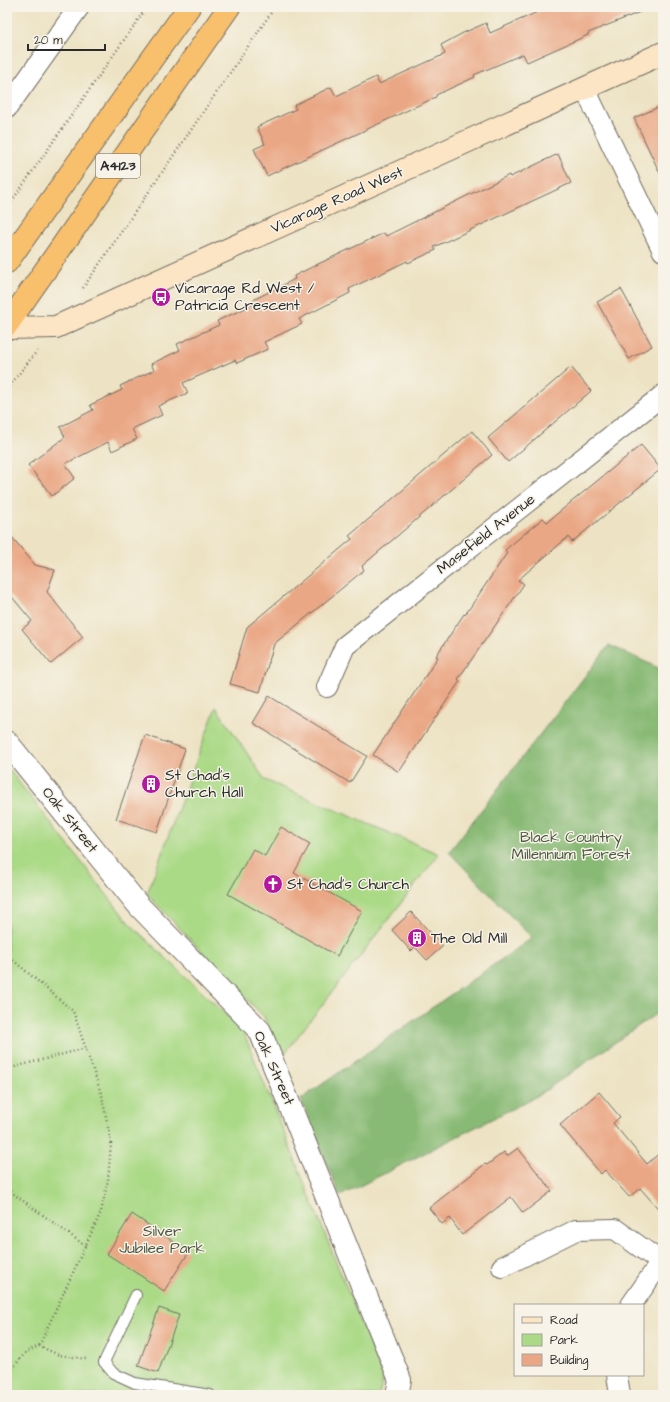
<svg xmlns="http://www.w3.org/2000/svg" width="670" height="1402" font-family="'Architects Daughter',sans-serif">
<rect width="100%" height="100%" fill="#f7f3e8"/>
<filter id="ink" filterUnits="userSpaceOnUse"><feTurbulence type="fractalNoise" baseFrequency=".025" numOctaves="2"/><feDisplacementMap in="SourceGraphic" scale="8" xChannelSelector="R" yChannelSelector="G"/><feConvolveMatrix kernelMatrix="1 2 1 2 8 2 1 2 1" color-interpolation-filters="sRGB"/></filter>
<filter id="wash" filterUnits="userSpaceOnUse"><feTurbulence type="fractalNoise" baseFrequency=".012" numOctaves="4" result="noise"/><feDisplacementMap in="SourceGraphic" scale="16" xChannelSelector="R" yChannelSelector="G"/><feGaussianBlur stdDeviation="0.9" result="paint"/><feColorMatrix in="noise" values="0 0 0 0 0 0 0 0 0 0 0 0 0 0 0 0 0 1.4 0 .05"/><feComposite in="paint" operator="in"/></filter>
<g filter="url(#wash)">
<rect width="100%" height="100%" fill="#ede3c4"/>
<g fill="#abda87" stroke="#6b8259">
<path d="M216 707 265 780 439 854 282 1057 264 1017 147 894Z"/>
<path d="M7 767 129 923 243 1031 383 1378 379 1395H7Z"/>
</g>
<path fill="#88ba74" stroke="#5a7250" d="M609 645 663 670V801L662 806 663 807V1009L539 1095 340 1196 301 1099 532 938 449 852Z"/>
<g id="blocks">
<g fill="#eaa785">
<path d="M549 7 650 8 588 33V35L527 62 523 54 474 75 475 77 436 95V97L267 176 254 149 265 144 257 127 296 109 294 105 331 87 336 96 376 77 379 84 445 54 441 45 463 33 486 23 490 33Z"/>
<path d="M663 105V180L634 118Z"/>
<path d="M558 154 571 183 434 247 436 250 408 263 407 261 349 289 350 293 299 319 302 324 264 342 268 349 237 363 235 360 183 383 188 393 158 406 162 415 132 429 137 439 112 451 108 442 65 464 75 478 52 496 28 465 65 437 60 427 93 410 90 405 122 390 120 386 154 370 151 364 180 350 177 344 219 325 217 321 254 304 253 300 295 279 294 276 316 265 384 233 386 236 509 175 510 177Z"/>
<path d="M621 289 652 346 629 359 597 302Z"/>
<path d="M571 367 591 391 508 462 488 438Z"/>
<path d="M472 431 492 455 362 566 364 570 274 644 260 692 230 684 247 627 352 539 349 536Z"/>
<path d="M641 445 661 469 572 542 568 537 518 580 524 584 458 679 460 681 399 772 373 755 438 657 436 656 464 614 465 615 507 553 505 550 543 518 547 522Z"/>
<path d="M7 531 35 565 55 570 47 592 83 637 51 664 22 629 32 621 7 591Z"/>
<path d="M269 696 367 756 350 783 253 723Z"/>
<path d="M145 735 185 749 157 832 116 819Z"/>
<path d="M281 827 310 844 294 873 362 911 337 956 228 894 253 849 265 856Z"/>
<path d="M411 912 443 946 427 960 415 947 411 951 392 930Z"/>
<path d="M599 1092 620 1117 613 1123 647 1164 663 1150V1214L640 1188 629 1197 605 1170 601 1174 560 1125Z"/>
<path d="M518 1148 552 1191 523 1213 511 1197 462 1235 450 1218 442 1224 429 1208 485 1164 487 1165 504 1152 507 1156Z"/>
<path d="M132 1214 189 1252 164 1291 107 1254Z"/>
<path d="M159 1308 179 1315 158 1373 138 1366Z"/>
</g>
</g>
</g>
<g filter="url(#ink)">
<use href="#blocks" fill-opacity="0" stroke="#6f6b61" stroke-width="1"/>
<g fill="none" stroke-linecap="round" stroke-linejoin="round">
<defs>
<path id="service" d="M136 1295 104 1362 113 1373 135 1383 210 1395"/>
<g id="minor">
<path d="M585 89 663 251"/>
<path d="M7 108 79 7"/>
<path d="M327 687 345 646 663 395"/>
<path d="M502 1267 576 1230 615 1229 661 1262"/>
<path d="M631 1305 663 1259"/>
<path d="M617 1375 620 1395"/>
</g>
<path id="tertiary" d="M7 742 139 906 260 1031 400 1380 397 1395"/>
<path id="secondary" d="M7 328 56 327 663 53"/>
<g id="trunk">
<path d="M7 262 189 7"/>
<path d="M7 325 229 7"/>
</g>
</defs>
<use href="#service" stroke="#6f6b61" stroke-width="12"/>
<use href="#minor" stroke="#6f6b61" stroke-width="22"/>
<use href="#tertiary" stroke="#6f6b61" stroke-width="24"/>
<use href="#secondary" stroke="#6f6b61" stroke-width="24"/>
<use href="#trunk" stroke="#6f6b61" stroke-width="24"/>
<g stroke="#6f6b61" stroke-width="2.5" stroke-dasharray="1 3" stroke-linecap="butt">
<path d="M7 208 147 7"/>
<path d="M83 288 275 7"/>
<path d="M7 389 37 351"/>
<path d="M7 955 73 1011 102 1096 111 1143 108 1180 101 1212 39 1346"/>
<path d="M7 1069 86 1048"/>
<path d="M7 1189 87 1247"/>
<path d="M7 1375 26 1352 39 1346 59 1355 86 1359"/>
</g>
<use href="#service" stroke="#fff" stroke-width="10"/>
<use href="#minor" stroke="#fff" stroke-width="20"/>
<use href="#tertiary" stroke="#fff" stroke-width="22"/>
<use href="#secondary" stroke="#fce5c4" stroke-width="22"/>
<use href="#trunk" stroke="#f8bf6c" stroke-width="22"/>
</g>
</g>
<defs>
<symbol id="bus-disc" viewBox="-11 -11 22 22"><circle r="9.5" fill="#b5179e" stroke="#f7f3e8"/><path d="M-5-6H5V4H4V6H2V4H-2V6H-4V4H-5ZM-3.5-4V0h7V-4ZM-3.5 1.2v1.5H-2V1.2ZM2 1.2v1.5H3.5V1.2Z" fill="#fff"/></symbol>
<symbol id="building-disc" viewBox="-11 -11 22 22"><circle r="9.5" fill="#b5179e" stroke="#f7f3e8"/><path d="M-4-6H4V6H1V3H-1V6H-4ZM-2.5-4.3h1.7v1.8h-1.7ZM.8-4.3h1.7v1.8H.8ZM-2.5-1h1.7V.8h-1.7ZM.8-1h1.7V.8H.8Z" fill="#fff"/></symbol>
<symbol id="church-disc" viewBox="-11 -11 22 22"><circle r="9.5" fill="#b5179e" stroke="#f7f3e8"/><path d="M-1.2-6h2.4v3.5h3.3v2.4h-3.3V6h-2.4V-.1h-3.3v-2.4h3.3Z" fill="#fff"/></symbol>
</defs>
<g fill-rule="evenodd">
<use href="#bus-disc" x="150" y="286" width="22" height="22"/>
<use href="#building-disc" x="140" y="773" width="22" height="22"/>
<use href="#church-disc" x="262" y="873" width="22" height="22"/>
<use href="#building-disc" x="406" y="927" width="22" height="22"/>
</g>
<g text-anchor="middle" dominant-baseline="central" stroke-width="3" stroke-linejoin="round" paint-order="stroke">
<rect fill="#f7f3e8" stroke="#686764" stroke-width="1" x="96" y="154" width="44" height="24" rx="3"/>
<g font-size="14" font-weight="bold" fill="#2b2b2b">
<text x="118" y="166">A4123</text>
</g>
<g font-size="15" fill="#2b2b2b" stroke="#f7f3e8">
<text transform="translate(337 200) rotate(-24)">Vicarage Road West</text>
<text transform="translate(486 534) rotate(-38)">Masefield Avenue</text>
<text transform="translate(70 820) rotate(51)">Oak Street</text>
<text transform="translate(274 1068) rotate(66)">Oak Street</text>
</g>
<g font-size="15" fill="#2b2b2b" stroke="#f7f3e8" text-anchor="start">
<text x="175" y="288">Vicarage Rd West /<tspan x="175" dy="17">Patricia Crescent</tspan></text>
<text x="165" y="775">St Chad's<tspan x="165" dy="17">Church Hall</tspan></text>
<text x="287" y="884">St Chad's Church</text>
<text x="431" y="938">The Old Mill</text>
</g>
<g font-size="15" fill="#4b5742" stroke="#f7f3e8">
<text x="571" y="837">Black Country<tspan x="571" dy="17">Millennium Forest</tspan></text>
<text x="162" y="1231">Silver<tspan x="162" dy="17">Jubilee Park</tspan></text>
</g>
</g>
<rect width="670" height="1402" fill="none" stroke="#f7f3e8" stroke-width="24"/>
<rect x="514" y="1304" width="130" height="72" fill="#f7f3e8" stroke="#a5a39c"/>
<rect x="522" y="1317" width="20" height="6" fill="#fce5c4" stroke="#a5a39c"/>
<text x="550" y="1324" font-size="12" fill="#2b2b2b">Road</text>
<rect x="522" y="1334" width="20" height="12" fill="#abda87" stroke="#a5a39c"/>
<text x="550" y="1344" font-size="12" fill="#2b2b2b">Park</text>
<rect x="522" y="1354" width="20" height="12" fill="#eaa785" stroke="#a5a39c"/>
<text x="550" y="1364" font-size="12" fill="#2b2b2b">Building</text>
<path d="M28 44v6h77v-6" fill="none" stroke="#2b2b2b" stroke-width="2"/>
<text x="34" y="44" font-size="12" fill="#2b2b2b" stroke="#f7f3e8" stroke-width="3" paint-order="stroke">20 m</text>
</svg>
